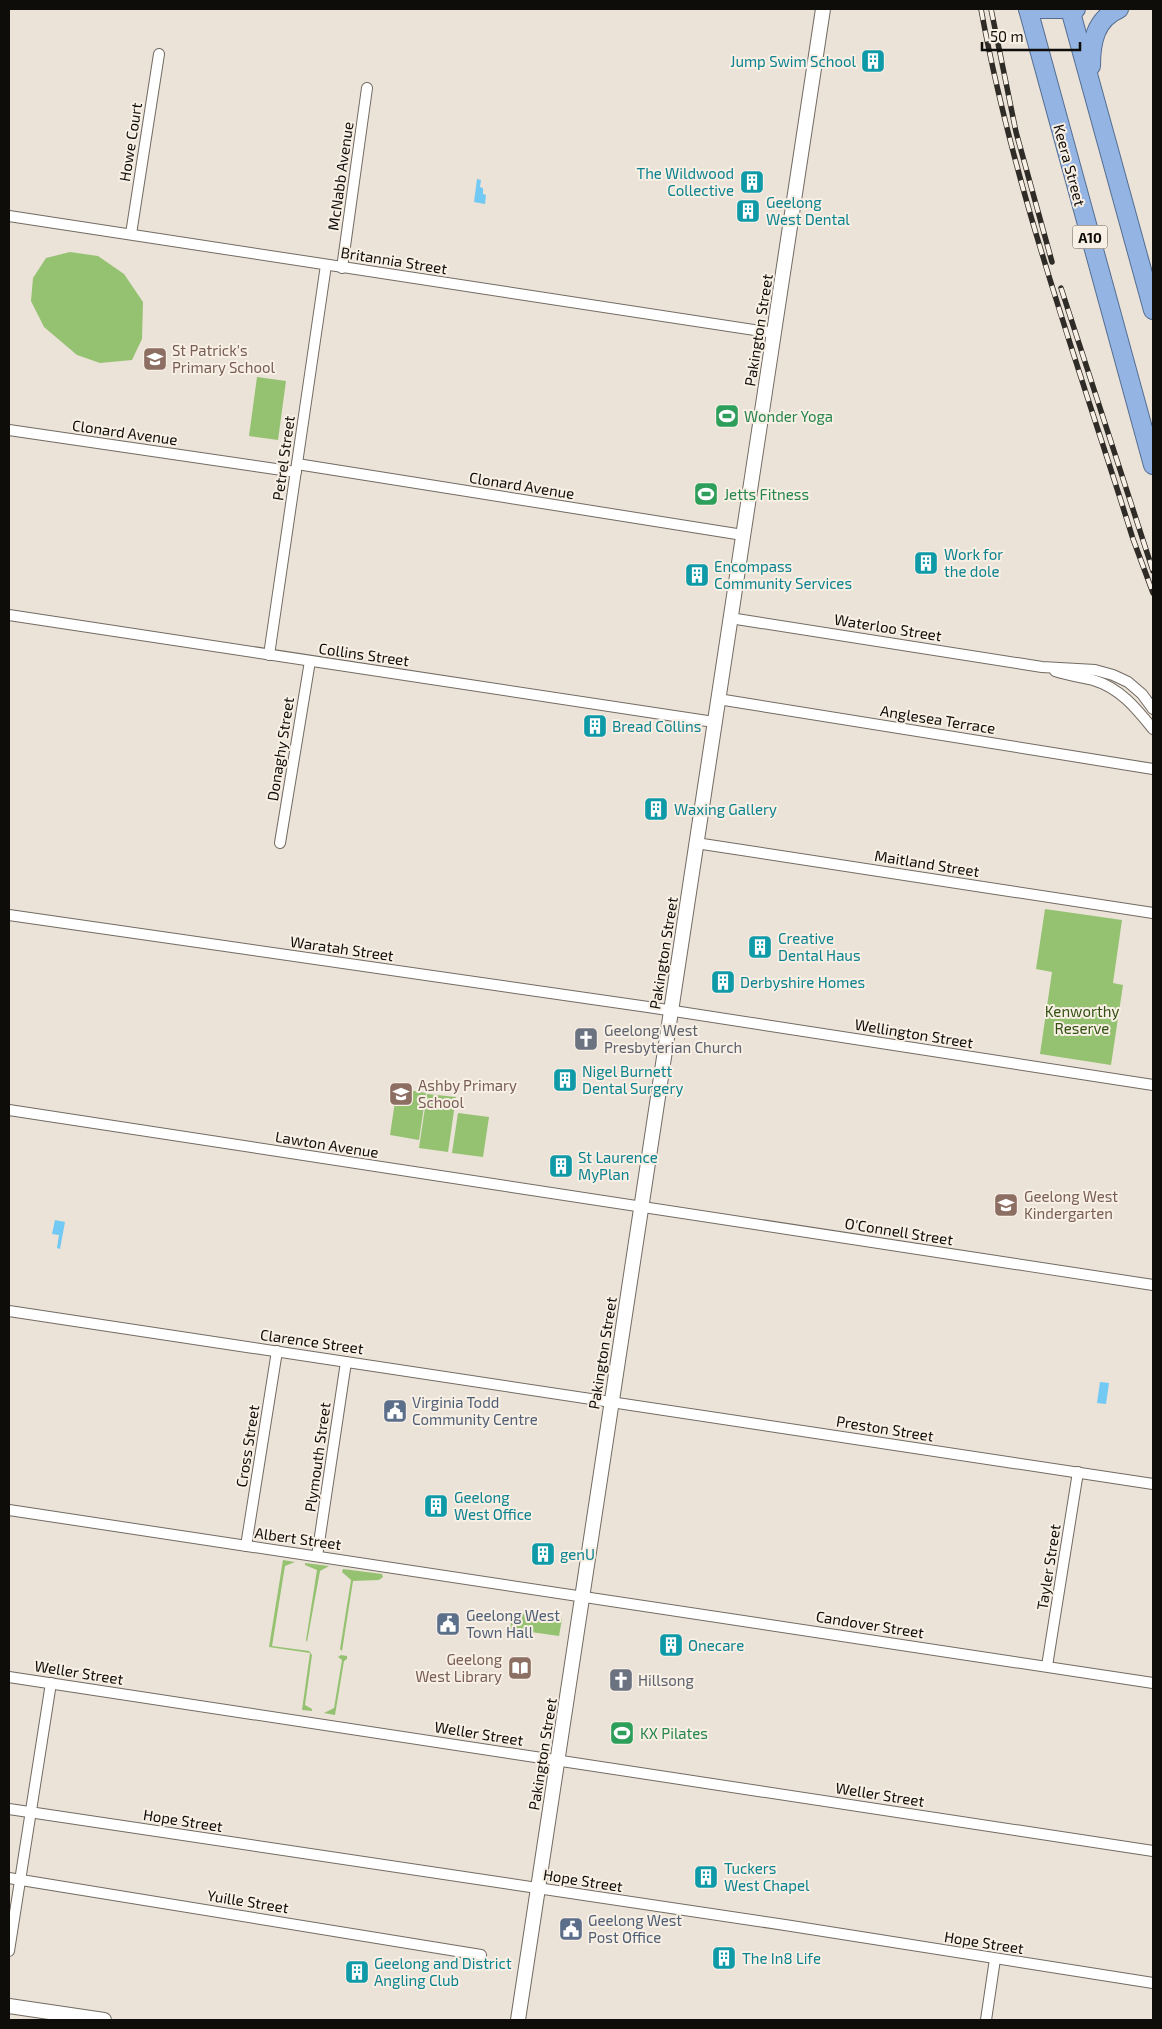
<svg xmlns="http://www.w3.org/2000/svg" width="1162" height="2029" font-family="'Exo 2',sans-serif">
<rect width="100%" height="100%" fill="#ebe2d8"/>
<g fill="#95c271">
<path d="M70 252 98 256 124 274 143 302 142 339 132 360 100 363 77 355 44 327 31 301 33 278 46 258Z"/>
<path d="M257 377 286 381 278 440 249 436Z"/>
<path d="M1045 909 1122 920 1113 983 1123 985 1111 1065 1040 1054 1052 972 1036 969Z"/>
<path d="M397 1088 426 1093 419 1140 390 1135Z"/>
<path d="M427 1094 456 1097 448 1152 419 1148Z"/>
<path d="M458 1113 489 1117 483 1157 452 1153Z"/>
<path d="M283 1560 295 1562 285 1566 272 1646 309 1651 312 1655 305 1705 312 1709V1711L302 1710 310 1653 269 1647Z"/>
<path d="M305 1563 329 1566 320 1571 307 1642 306 1640 317 1570 305 1565Z"/>
<path d="M343 1569 382 1574 383 1577 379 1580 353 1581 342 1651 340 1649 351 1580 342 1572Z"/>
<path d="M513 1612 562 1619 559 1636 510 1629Z"/>
<path d="M341 1655 347 1656V1659L344 1661 335 1715 324 1713 334 1708 342 1660 338 1657Z"/>
</g>
<g fill="#72c9f4">
<path d="M477 179 481 180 480 187 483 188V194L486 195 485 204 474 202Z"/>
<path d="M55 1220 65 1222 60 1249 57 1248 59 1235 52 1234Z"/>
<path d="M1100 1382 1109 1383 1106 1404 1097 1403Z"/>
</g>
<g fill="none" stroke-linecap="round" stroke-linejoin="round">
<defs>
<g id="minor">
<path d="M9 216 774 333"/>
<path d="M131 234 159 54"/>
<path d="M342 268 367 88"/>
<path d="M9 430 296 472"/>
<path d="M297 464 743 535"/>
<path d="M9 615 714 722"/>
<path d="M730 618 1042 667 1095 670 1113 675 1128 682 1142 694 1153 709"/>
<path d="M269 655 326 265"/>
<path d="M1055 671C1067 675 1080 677 1093 680 1120 688 1136 708 1153 729"/>
<path d="M718 699 1153 769"/>
<path d="M280 843 310 661"/>
<path d="M696 843 1153 913"/>
<path d="M9 915 648 1007 1153 1085"/>
<path d="M9 1110 1153 1285"/>
<path d="M9 1311 1153 1484"/>
<path d="M9 1510 1153 1683"/>
<path d="M246 1546 277 1351"/>
<path d="M317 1556 346 1362"/>
<path d="M1047 1666 1078 1472"/>
<path d="M9 1677 1153 1851"/>
<path d="M9 1809 785 1925 1153 1983"/>
<path d="M9 1878 481 1955"/>
<path d="M9 1951 51 1683"/>
<path d="M986 2020 995 1959"/>
</g>
<g id="tertiary">
<path d="M9 2006 104 2020"/>
<path d="M518 2020 823 9"/>
</g>
<g id="trunk">
<path d="M1028 9 1153 465"/>
<path d="M1028 9H1076"/>
<path d="M1070 9 1153 310"/>
<path d="M1091 66C1091 43 1095 19 1119 9"/>
</g>
</defs>
<use href="#minor" stroke="#726b62" stroke-width="12"/>
<use href="#tertiary" stroke="#726b62" stroke-width="16"/>
<use href="#trunk" stroke="#546e92" stroke-width="20"/>
<use href="#minor" stroke="#fff" stroke-width="10"/>
<use href="#tertiary" stroke="#fff" stroke-width="14"/>
<use href="#trunk" stroke="#94b4e3" stroke-width="18"/>
<defs>
<g id="rail">
<path d="M981 9C1014 190 1078 363 1133 539L1153 593"/>
<path d="M991 9 1016 132 1052 262"/>
<path d="M1061 288 1153 571"/>
</g>
</defs>
<use href="#rail" stroke="#2f2c27" stroke-width="5.5"/>
<use href="#rail" stroke="#f8efe5" stroke-width="4" stroke-dasharray="11" stroke-linecap="butt"/>
</g>
<defs>
<symbol id="building-square" viewBox="-11 -11 22 22"><rect x="-9" y="-9" width="18" height="18" rx="4" fill="#0f9aa8" stroke="#f8efe5"/><path d="M-4-6H4V6H1V3H-1V6H-4ZM-2.5-4.3h1.7v1.8h-1.7ZM.8-4.3h1.7v1.8H.8ZM-2.5-1h1.7V.8h-1.7ZM.8-1h1.7V.8H.8Z" fill="#fff"/></symbol>
<symbol id="school-square" viewBox="-11 -11 22 22"><rect x="-9" y="-9" width="18" height="18" rx="4" fill="#8d6e63" stroke="#f8efe5"/><path d="M0-5L7-2L0 1L-7-2ZM-4 1L0 2.5L4 1V4Q0 6-4 4Z" fill="#fff"/></symbol>
<symbol id="stadium-square" viewBox="-11 -11 22 22"><rect x="-9" y="-9" width="18" height="18" rx="4" fill="#2e9e5b" stroke="#f8efe5"/><path d="M0-5a6.5 5 0 1 0 0 10a6.5 5 0 1 0 0-10ZM-3.5-1.8h7v3.6h-7Z" fill="#fff"/></symbol>
<symbol id="church-square" viewBox="-11 -11 22 22"><rect x="-9" y="-9" width="18" height="18" rx="4" fill="#6b7280" stroke="#f8efe5"/><path d="M-1.2-6h2.4v3.5h3.3v2.4h-3.3V6h-2.4V-.1h-3.3v-2.4h3.3Z" fill="#fff"/></symbol>
<symbol id="civic-square" viewBox="-11 -11 22 22"><rect x="-9" y="-9" width="18" height="18" rx="4" fill="#5c6f8a" stroke="#f8efe5"/><path d="M-.6-6.5H3V-4.5H.6V-3L4-1V1h2V6H-6V1h2V-1L-.6-3ZM-1.2 2.5V6h2.4V2.5Z" fill="#fff"/></symbol>
<symbol id="library-square" viewBox="-11 -11 22 22"><rect x="-9" y="-9" width="18" height="18" rx="4" fill="#8d6e63" stroke="#f8efe5"/><path d="M-6-4Q-3-5.5-.7-3.5V5Q-3 3-6 4ZM6-4Q3-5.5 .7-3.5V5Q3 3 6 4Z" fill="#fff"/></symbol>
</defs>
<g fill-rule="evenodd">
<use href="#building-square" x="859" y="47" width="28" height="28"/>
<use href="#building-square" x="738" y="168" width="28" height="28"/>
<use href="#building-square" x="734" y="197" width="28" height="28"/>
<use href="#school-square" x="141" y="345" width="28" height="28"/>
<use href="#stadium-square" x="713" y="402" width="28" height="28"/>
<use href="#stadium-square" x="692" y="480" width="28" height="28"/>
<use href="#building-square" x="912" y="549" width="28" height="28"/>
<use href="#building-square" x="683" y="561" width="28" height="28"/>
<use href="#building-square" x="581" y="712" width="28" height="28"/>
<use href="#building-square" x="642" y="795" width="28" height="28"/>
<use href="#building-square" x="746" y="933" width="28" height="28"/>
<use href="#building-square" x="709" y="968" width="28" height="28"/>
<use href="#church-square" x="572" y="1025" width="28" height="28"/>
<use href="#building-square" x="551" y="1066" width="28" height="28"/>
<use href="#school-square" x="387" y="1080" width="28" height="28"/>
<use href="#building-square" x="547" y="1152" width="28" height="28"/>
<use href="#school-square" x="992" y="1191" width="28" height="28"/>
<use href="#civic-square" x="381" y="1397" width="28" height="28"/>
<use href="#building-square" x="422" y="1492" width="28" height="28"/>
<use href="#building-square" x="529" y="1540" width="28" height="28"/>
<use href="#civic-square" x="434" y="1610" width="28" height="28"/>
<use href="#building-square" x="657" y="1631" width="28" height="28"/>
<use href="#library-square" x="506" y="1654" width="28" height="28"/>
<use href="#church-square" x="607" y="1666" width="28" height="28"/>
<use href="#stadium-square" x="608" y="1719" width="28" height="28"/>
<use href="#building-square" x="692" y="1863" width="28" height="28"/>
<use href="#civic-square" x="557" y="1915" width="28" height="28"/>
<use href="#building-square" x="710" y="1944" width="28" height="28"/>
<use href="#building-square" x="343" y="1958" width="28" height="28"/>
</g>
<g text-anchor="middle" dominant-baseline="central" stroke-width="4" stroke-linejoin="round" paint-order="stroke">
<rect fill="#f8efe5" stroke="#55514b" stroke-width="1" x="1072.5" y="225.5" width="35" height="23" rx="4"/>
<g font-size="14" font-weight="bold" fill="#0f0d09">
<text x="1090" y="237">A10</text>
</g>
<g font-size="15" fill="#0d838f" stroke="#f8efe5" text-anchor="start">
<text x="856" y="61" text-anchor="end">Jump Swim School</text>
<text x="734" y="173" text-anchor="end">The Wildwood<tspan x="734" dy="17">Collective</tspan></text>
<text x="766" y="202">Geelong<tspan x="766" dy="17">West Dental</tspan></text>
<text x="944" y="554">Work for<tspan x="944" dy="17">the dole</tspan></text>
<text x="714" y="566">Encompass<tspan x="714" dy="17">Community Services</tspan></text>
<text x="612" y="726">Bread Collins</text>
<text x="674" y="809">Waxing Gallery</text>
<text x="778" y="938">Creative<tspan x="778" dy="17">Dental Haus</tspan></text>
<text x="740" y="982">Derbyshire Homes</text>
<text x="582" y="1071">Nigel Burnett<tspan x="582" dy="17">Dental Surgery</tspan></text>
<text x="578" y="1157">St Laurence<tspan x="578" dy="17">MyPlan</tspan></text>
<text x="454" y="1497">Geelong<tspan x="454" dy="17">West Office</tspan></text>
<text x="560" y="1554">genU</text>
<text x="688" y="1645">Onecare</text>
<text x="724" y="1868">Tuckers<tspan x="724" dy="17">West Chapel</tspan></text>
<text x="742" y="1958">The In8 Life</text>
<text x="374" y="1963">Geelong and District<tspan x="374" dy="17">Angling Club</tspan></text>
</g>
<g font-size="15" fill="#0f0d09" stroke="#f8efe5">
<text transform="translate(130 142) rotate(-81)">Howe Court</text>
<text transform="translate(1070 165) rotate(75)">Keera Street</text>
<text transform="translate(340 176) rotate(-82)">McNabb Avenue</text>
<text transform="translate(394 260) rotate(9)">Britannia Street</text>
<text transform="translate(758 330) rotate(-81)">Pakington Street</text>
<text transform="translate(125 432) rotate(8)">Clonard Avenue</text>
<text transform="translate(283 458) rotate(-82)">Petrel Street</text>
<text transform="translate(522 485) rotate(9)">Clonard Avenue</text>
<text transform="translate(888 627) rotate(9)">Waterloo Street</text>
<text transform="translate(364 654) rotate(8)">Collins Street</text>
<text transform="translate(938 719) rotate(9)">Anglesea Terrace</text>
<text transform="translate(280 749) rotate(-81)">Donaghy Street</text>
<text transform="translate(927 863) rotate(9)">Maitland Street</text>
<text transform="translate(342 948) rotate(8)">Waratah Street</text>
<text transform="translate(663 953) rotate(-81)">Pakington Street</text>
<text transform="translate(914 1033) rotate(9)">Wellington Street</text>
<text transform="translate(327 1144) rotate(9)">Lawton Avenue</text>
<text transform="translate(899 1231) rotate(9)">O'Connell Street</text>
<text transform="translate(312 1341) rotate(8)">Clarence Street</text>
<text transform="translate(602 1353) rotate(-81)">Pakington Street</text>
<text transform="translate(885 1428) rotate(9)">Preston Street</text>
<text transform="translate(247 1446) rotate(-81)">Cross Street</text>
<text transform="translate(317 1457) rotate(-82)">Plymouth Street</text>
<text transform="translate(298 1538) rotate(8)">Albert Street</text>
<text transform="translate(1048 1567) rotate(-81)">Tayler Street</text>
<text transform="translate(870 1624) rotate(9)">Candover Street</text>
<text transform="translate(79 1672) rotate(9)">Weller Street</text>
<text transform="translate(479 1733) rotate(9)">Weller Street</text>
<text transform="translate(542 1754) rotate(-81)">Pakington Street</text>
<text transform="translate(880 1794) rotate(9)">Weller Street</text>
<text transform="translate(183 1820) rotate(9)">Hope Street</text>
<text transform="translate(583 1880) rotate(9)">Hope Street</text>
<text transform="translate(248 1901) rotate(9)">Yuille Street</text>
<text transform="translate(984 1942) rotate(9)">Hope Street</text>
</g>
<g font-size="15" fill="#785e54" stroke="#f8efe5" text-anchor="start">
<text x="172" y="350">St Patrick's<tspan x="172" dy="17">Primary School</tspan></text>
<text x="418" y="1085">Ashby Primary<tspan x="418" dy="17">School</tspan></text>
<text x="1024" y="1196">Geelong West<tspan x="1024" dy="17">Kindergarten</tspan></text>
<text x="502" y="1659" text-anchor="end">Geelong<tspan x="502" dy="17">West Library</tspan></text>
</g>
<g font-size="15" fill="#27864d" stroke="#f8efe5" text-anchor="start">
<text x="744" y="416">Wonder Yoga</text>
<text x="724" y="494">Jetts Fitness</text>
<text x="640" y="1733">KX Pilates</text>
</g>
<g font-size="15" fill="#315011" stroke="#f8efe5">
<text x="1082" y="1011">Kenworthy<tspan x="1082" dy="17">Reserve</tspan></text>
</g>
<g font-size="15" fill="#5b616d" stroke="#f8efe5" text-anchor="start">
<text x="604" y="1030">Geelong West<tspan x="604" dy="17">Presbyterian Church</tspan></text>
<text x="638" y="1680">Hillsong</text>
</g>
<g font-size="15" fill="#4e5e75" stroke="#f8efe5" text-anchor="start">
<text x="412" y="1402">Virginia Todd<tspan x="412" dy="17">Community Centre</tspan></text>
<text x="466" y="1615">Geelong West<tspan x="466" dy="17">Town Hall</tspan></text>
<text x="588" y="1920">Geelong West<tspan x="588" dy="17">Post Office</tspan></text>
</g>
</g>
<rect width="1162" height="2029" fill="none" stroke="#0f0d09" stroke-width="20"/>
<path d="M982 42v8h98v-8" fill="none" stroke="#0f0d09" stroke-width="2.5"/>
<text x="990" y="42" font-size="15" fill="#0f0d09" stroke="#f8efe5" stroke-width="4" paint-order="stroke">50 m</text>
</svg>
